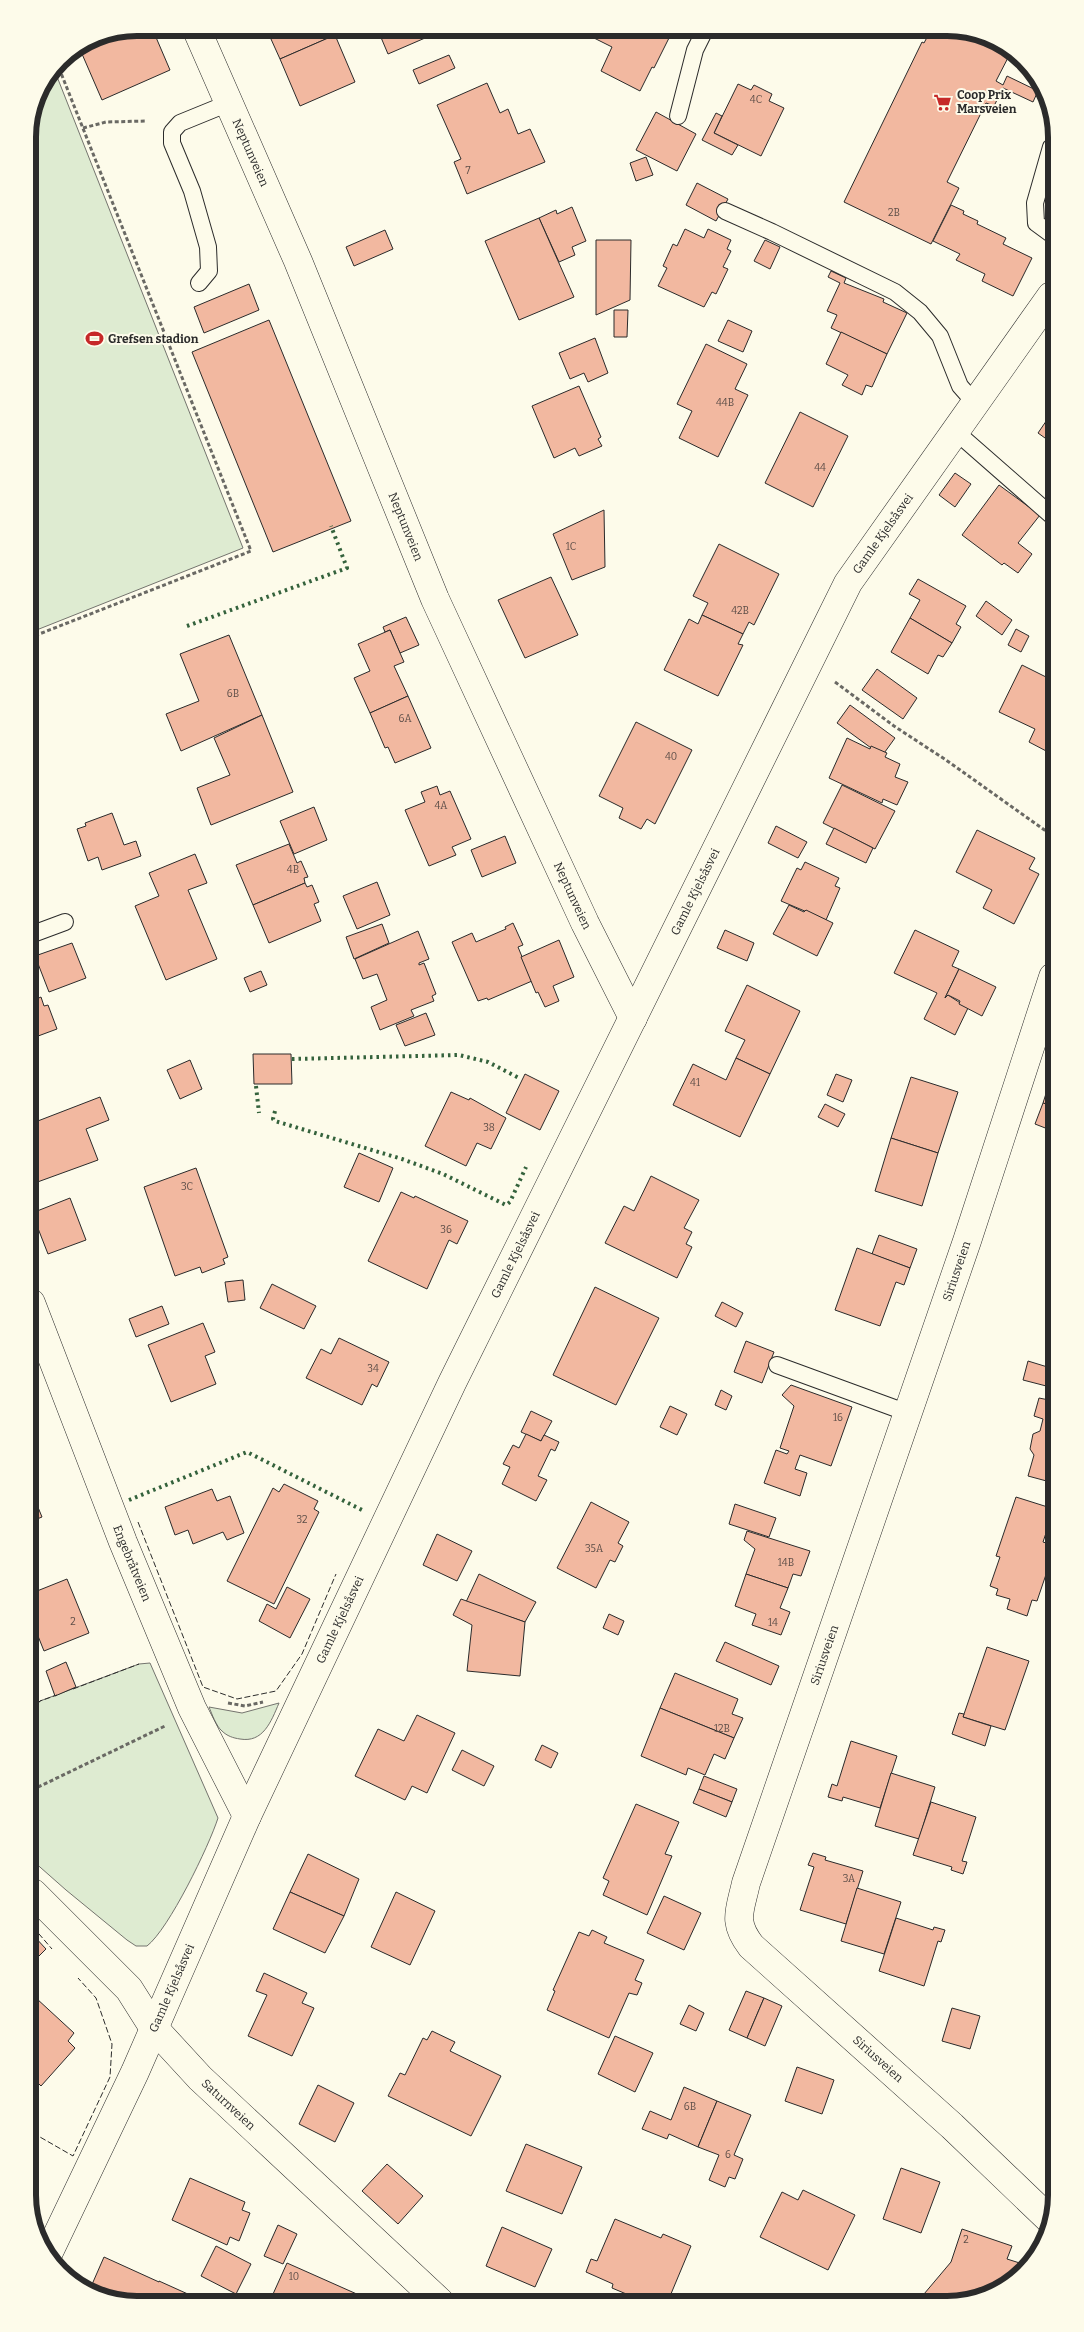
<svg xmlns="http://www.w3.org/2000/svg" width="1084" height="2332" font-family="Bitter,serif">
<rect width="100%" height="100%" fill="#fdfbea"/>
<g fill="#deebd1" stroke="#74746e">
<path d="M54 69 243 548 29 633 28 131 36 95Z"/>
<path d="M150 1663 218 1818C209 1846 169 1929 147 1946H136L127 1940 66 1890 32 1860V1710L40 1701 139 1664Z"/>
<path d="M279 1703C271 1722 263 1743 240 1739 233 1738 227 1736 222 1731 216 1726 212 1714 209 1707L242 1713Z"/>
</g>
<g fill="#f2b8a0" stroke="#2b2b2b">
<path d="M137 28H152L170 70 102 100 79 47 96 36Z"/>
<path d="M266 28H332L335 35 280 59Z"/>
<path d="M377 28H429L432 35 388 54Z"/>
<path d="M574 28H674L654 68 652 67 640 91 601 71 612 47Z"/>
<path d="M809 28H833L828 37Z"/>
<path d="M932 28H954L1012 50 996 81 1003 85 1007 76 1038 91 1033 102 1003 88 994 106 986 103 947 182 959 188 931 244 844 202 922 42 924 43Z"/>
<path d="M335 35 355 82 300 106 280 59Z"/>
<path d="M449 55 455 68 419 84 413 70Z"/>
<path d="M487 83 500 113 508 109 518 134 530 129 545 162 467 194 454 162 461 159 437 105Z"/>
<path d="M738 84 751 90 754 85 772 94 769 101 784 108 761 156 714 133Z"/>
<path d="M656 112 696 134 677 171 636 150Z"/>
<path d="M716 113 722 116 714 133 738 145 732 155 702 140Z"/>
<path d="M646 157 653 175 636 181 630 163Z"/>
<path d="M697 183 728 199 716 221 686 205Z"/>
<path d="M951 205 964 211 963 214 978 221 977 224 1006 238 1003 244 1032 258 1013 296 982 281 985 274 956 260 960 254 933 241Z"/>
<path d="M572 207 586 241 572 247 575 255 559 262 539 218 556 210 557 214Z"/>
<path d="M539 218 574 297 519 320 485 241Z"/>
<path d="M685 229 704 238 708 229 731 240 727 249 731 251 723 267 728 269 716 294 712 292 704 307 658 286 667 268 663 266 673 244 677 246Z"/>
<path d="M385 230 393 249 354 266 346 247Z"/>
<path d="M596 240H631L630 300 596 315Z"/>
<path d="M765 240 780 247 770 269 754 261Z"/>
<path d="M831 271 846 278 844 283 884 299 883 302 907 313 887 354 831 328 837 315 827 311 840 283 828 277Z"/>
<path d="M249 284 259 310 204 333 194 307Z"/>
<path d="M614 310H628L627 337H614Z"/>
<path d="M269 320 351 521 273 552 192 352Z"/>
<path d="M728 320 752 331 743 352 718 341Z"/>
<path d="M841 332 887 354 872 387 866 385 862 395 842 385 848 375 826 364Z"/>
<path d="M595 338 608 373 588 382 584 373 570 379 559 353Z"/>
<path d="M706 344 747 364 735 389 748 395 718 457 679 438 692 411 677 404Z"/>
<path d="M579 386 601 437 598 439 602 446 579 456 575 448 554 458 532 406Z"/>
<path d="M800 412 848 436 813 507 765 483Z"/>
<path d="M1051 414 1052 443 1038 433Z"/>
<path d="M955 473 971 484 955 507 939 495Z"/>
<path d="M999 485 1040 515 1018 543 1032 554 1018 573 1004 563 1002 565 962 535Z"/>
<path d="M604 510 605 567 572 580 553 534Z"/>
<path d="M719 544 779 574 754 625 749 622 743 634 702 615 708 603 693 596Z"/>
<path d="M551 577 578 635 525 658 498 600Z"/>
<path d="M918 579 966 606 956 624 961 627 952 643 910 618 920 600 909 594Z"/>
<path d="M986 601 1012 620 1002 635 976 616Z"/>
<path d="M702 615 743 634 738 644 743 645 718 696 664 670 689 619 698 624Z"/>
<path d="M406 617 419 645 400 653 390 630 385 632 383 627Z"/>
<path d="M910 618 952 643 943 657 938 655 928 674 891 652Z"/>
<path d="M1016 629 1029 636 1021 652 1008 645Z"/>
<path d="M390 630 404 662 394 666 408 696 370 713 354 678 370 671 358 644Z"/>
<path d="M229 635 262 715 181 751 166 714 199 701 180 654Z"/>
<path d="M1022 665 1052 680V749L1050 753 1029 742 1035 729 999 712Z"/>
<path d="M877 669 917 698 903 719 862 690Z"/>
<path d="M408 696 431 748 395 763 388 747 385 748 370 713Z"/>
<path d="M850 705 895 738 882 756 837 723Z"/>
<path d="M262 715 293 792 211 825 197 788 230 775 214 738Z"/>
<path d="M636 722 692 750 655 824 647 819 641 829 619 818 623 808 599 796Z"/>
<path d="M847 738 870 749 871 746 887 753 885 757 900 764 895 777 908 782 897 805 883 799 882 803 829 778Z"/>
<path d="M842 785 895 811 875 849 823 823Z"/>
<path d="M437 786 440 795 450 791 471 839 452 847 456 855 429 866 405 810 425 802 421 792Z"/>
<path d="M314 807 327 840 294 854 280 821Z"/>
<path d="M112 813 124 845 136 841 141 856 102 870 98 857 88 861 77 829 86 826 85 823Z"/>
<path d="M776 826 807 842 798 858 768 843Z"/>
<path d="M834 828 873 848 866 863 826 844Z"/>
<path d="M977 830 1035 858 1029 869 1039 874 1014 924 983 908 992 890 956 872Z"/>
<path d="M505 836 516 863 482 877 471 850Z"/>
<path d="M289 844 297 863 301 861 308 877 304 878 305 883 253 905 236 865Z"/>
<path d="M195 854 207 883 188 890 217 959 166 980 135 906 159 896 149 873Z"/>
<path d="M805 862 839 878 835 886 840 888 826 920 781 901 797 868 801 870Z"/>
<path d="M377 882 390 915 357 929 343 896Z"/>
<path d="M305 883 307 887 312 885 319 902 314 904 321 921 269 943 253 905Z"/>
<path d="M789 905 804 912 806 910 833 923 817 956 773 934Z"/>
<path d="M513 923 523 945 518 947 532 981 488 1000 487 998 478 1001 452 942 472 933 476 942 506 929 505 927Z"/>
<path d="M382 924 389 943 354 959 346 937Z"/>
<path d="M725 930 754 943 747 961 717 948Z"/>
<path d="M915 930 959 951 952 966 959 969 945 998 948 995 968 1008 955 1035 924 1019 937 993 894 973Z"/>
<path d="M418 931 429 959 419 963V965L424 963 436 994 432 996 434 1001 411 1010 414 1016 380 1030 371 1007 387 1000 377 974 363 979 355 959Z"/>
<path d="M559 940 574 977 553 986 559 1001 545 1007 538 992 536 993 521 957Z"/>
<path d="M72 943 86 978 49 992 35 956Z"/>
<path d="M959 969 996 987 982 1016 959 1004 960 1001 948 995 945 998Z"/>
<path d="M261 971 267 985 250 992 244 978Z"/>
<path d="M747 985 800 1011 770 1074 736 1058 745 1040 725 1031Z"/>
<path d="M30 996 32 1001 41 997 44 1006 48 1005 57 1029 30 1039Z"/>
<path d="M426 1013 435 1035 405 1046 396 1025Z"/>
<path d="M253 1054H291L292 1084H254Z"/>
<path d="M736 1058 770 1074 740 1137 673 1105 693 1064 726 1080Z"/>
<path d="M190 1060 202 1089 180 1099 167 1070Z"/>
<path d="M525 1074 559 1091 540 1130 506 1113Z"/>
<path d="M836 1074 852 1080 843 1102 827 1095Z"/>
<path d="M911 1077 958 1092 938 1153 891 1138Z"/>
<path d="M1050 1081 1053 1082V1106L1043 1103Z"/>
<path d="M451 1092 469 1100 470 1098 506 1118 491 1149 477 1143 466 1166 425 1146Z"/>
<path d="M100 1097 109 1120 86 1129 98 1160 32 1184 31 1154 38 1150 30 1132V1124Z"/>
<path d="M1043 1103 1053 1106V1131L1035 1124Z"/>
<path d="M825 1104 845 1114 838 1127 818 1117Z"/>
<path d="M891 1138 938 1153 922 1206 875 1191Z"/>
<path d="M359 1153 393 1168 379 1202 344 1187Z"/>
<path d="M196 1168 228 1257 223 1259 225 1264 202 1273 200 1267 175 1276 144 1187Z"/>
<path d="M651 1176 699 1200 684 1228 692 1232 686 1244 692 1247 677 1278 605 1243 624 1206 634 1211Z"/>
<path d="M401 1192 414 1198 415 1196 468 1221 457 1244 449 1240 427 1289 368 1261Z"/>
<path d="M70 1198 86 1240 48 1254 32 1213Z"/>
<path d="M879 1235 917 1249 910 1268 872 1254Z"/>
<path d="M857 1248 910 1268 904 1285 896 1282 880 1326 835 1310Z"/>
<path d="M243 1280 245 1300 228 1302 225 1282Z"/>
<path d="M272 1284 316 1306 304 1329 260 1308Z"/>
<path d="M595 1287 659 1318 616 1405 553 1375Z"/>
<path d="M722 1302 743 1313 736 1327 715 1316Z"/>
<path d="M162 1306 169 1324 136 1337 129 1319Z"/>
<path d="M203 1323 215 1352 205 1356 216 1384 171 1402 148 1345Z"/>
<path d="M339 1338 389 1362 377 1387 372 1384 362 1405 306 1378 321 1349 331 1354Z"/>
<path d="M746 1341 774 1352 762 1383 734 1372Z"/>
<path d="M1028 1361 1054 1369V1388L1023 1380Z"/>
<path d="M791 1385 852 1407 831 1466 800 1455 795 1469 807 1473 800 1496 764 1483 776 1450 787 1454 789 1451 780 1448 794 1406 782 1395Z"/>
<path d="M721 1390 732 1396 726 1410 715 1405Z"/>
<path d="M1039 1398 1054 1401V1483L1028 1476 1034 1455 1030 1449 1033 1434 1040 1431 1043 1419 1034 1416Z"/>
<path d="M670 1406 687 1414 677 1435 660 1427Z"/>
<path d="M531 1411 552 1421 541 1441 521 1432Z"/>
<path d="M526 1434 541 1441 544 1435 559 1442 555 1451 551 1449 538 1476 547 1480 536 1501 502 1484 510 1467 503 1464 513 1445 519 1448Z"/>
<path d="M284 1484 318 1501 314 1509 319 1512 274 1604 227 1581 273 1488 279 1492Z"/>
<path d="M212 1489 217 1501 230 1496 244 1533 227 1540 223 1532 193 1544 188 1530 175 1535 165 1507Z"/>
<path d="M31 1495H33L42 1517 32 1521Z"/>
<path d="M1016 1497 1054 1509 1043 1542 1055 1546V1548L1037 1601 1032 1600 1027 1616 1007 1609 1010 1599 996 1595 998 1589 990 1586 1000 1557 996 1556Z"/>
<path d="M591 1502 629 1522 618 1543 623 1546 615 1562 610 1560 596 1588 557 1568Z"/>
<path d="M735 1504 776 1518 769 1537 729 1524Z"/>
<path d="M747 1531 810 1551 801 1576 793 1574 788 1588 746 1574 755 1549 744 1540Z"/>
<path d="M437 1534 472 1551 457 1581 423 1565Z"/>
<path d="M479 1574 536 1602 525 1622 466 1602Z"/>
<path d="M746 1574 788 1588 780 1608 790 1612 781 1635 752 1625 756 1614 735 1606Z"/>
<path d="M67 1579 89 1633 44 1651 32 1621V1593Z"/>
<path d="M287 1587 310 1599 290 1638 259 1621 267 1604 276 1609Z"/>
<path d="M461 1599 525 1622 520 1676 467 1671 472 1625 453 1615Z"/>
<path d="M609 1614 624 1621 618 1635 603 1628Z"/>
<path d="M725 1642 779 1666 771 1685 716 1661Z"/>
<path d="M987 1647 1029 1661 1005 1730 963 1717Z"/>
<path d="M66 1662 76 1687 55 1696 46 1671Z"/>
<path d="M675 1673 738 1699 732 1714 743 1718 734 1738 660 1708Z"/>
<path d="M660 1708 734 1738 725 1759 714 1754 705 1775 688 1768 686 1775 641 1756Z"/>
<path d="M959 1713 964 1714 963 1717 991 1726 985 1746 952 1734Z"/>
<path d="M417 1715 455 1733 427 1793 412 1786 405 1800 355 1776 378 1729 404 1741Z"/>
<path d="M851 1741 897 1756 880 1808 843 1797 842 1801 828 1797 832 1784 837 1786Z"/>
<path d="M542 1745 558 1753 551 1768 535 1760Z"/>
<path d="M462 1750 494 1766 484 1786 452 1770Z"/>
<path d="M891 1773 935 1787 919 1839 875 1826Z"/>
<path d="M704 1776 737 1789 732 1802 699 1789Z"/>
<path d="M699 1789 732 1802 726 1817 693 1803Z"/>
<path d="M931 1802 976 1817 962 1861 967 1862 963 1874 951 1870 952 1867 913 1855Z"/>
<path d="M636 1804 679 1822 665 1854 672 1856 647 1915 603 1895 609 1881 603 1878Z"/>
<path d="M813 1853 826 1857 825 1860 863 1871 846 1924 800 1910 814 1867 808 1865Z"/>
<path d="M308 1854 359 1879 344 1916 290 1892Z"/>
<path d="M857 1888 901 1902 884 1954 841 1941Z"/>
<path d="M290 1892 344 1916 325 1953 273 1929Z"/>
<path d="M396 1892 435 1911 410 1965 371 1947Z"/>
<path d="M664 1896 701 1913 684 1950 647 1933Z"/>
<path d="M896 1918 933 1930 934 1927 945 1930 941 1942 938 1941 924 1986 879 1971Z"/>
<path d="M592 1930 607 1937 604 1943 644 1960 635 1980 642 1983 637 1995 629 1993 609 2038 547 2010 555 1991 553 1990 579 1932 589 1936Z"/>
<path d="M33 1935 46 1949 33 1962Z"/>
<path d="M264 1973 307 1993 302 2003 314 2008 292 2056 248 2036 267 1995 256 1991Z"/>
<path d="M746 1991 764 1998 747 2038 729 2030Z"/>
<path d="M36 1998 74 2033 68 2041 75 2048 41 2086 39 2084 33 2090V2001Z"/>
<path d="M764 1998 782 2006 765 2046 747 2038Z"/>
<path d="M689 2005 704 2013 696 2031 680 2024Z"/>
<path d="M952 2008 980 2016 970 2049 942 2041Z"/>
<path d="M432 2031 455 2042 450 2051 501 2076 471 2136 388 2096 400 2073 405 2075 423 2038 427 2040Z"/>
<path d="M615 2036 653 2053 635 2092 598 2074Z"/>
<path d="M797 2067 834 2080 822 2114 785 2101Z"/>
<path d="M318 2085 354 2103 335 2142 299 2124Z"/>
<path d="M684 2087 717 2101 698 2147 669 2134 667 2139 642 2129 650 2111 671 2120Z"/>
<path d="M717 2101 751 2115 734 2155 743 2159 735 2179 729 2177 725 2187 709 2180 719 2155 698 2147Z"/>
<path d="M1056 2103V2131L1048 2128Z"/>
<path d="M526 2144 582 2167 562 2214 506 2191Z"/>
<path d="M387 2164 423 2196 398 2224 362 2191Z"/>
<path d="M901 2168 940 2182 921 2233 883 2219Z"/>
<path d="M190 2178 245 2202 242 2210 250 2213 239 2241 230 2237 227 2245 172 2220Z"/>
<path d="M803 2190 855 2215 828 2270 760 2237 782 2192 798 2200Z"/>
<path d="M615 2219 661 2238 663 2234 691 2246 668 2301H643L612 2288 613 2284 586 2272 591 2259 597 2261Z"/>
<path d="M278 2225 297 2234 283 2264 264 2256Z"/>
<path d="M502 2227 552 2249 535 2287 486 2266Z"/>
<path d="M962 2229 1012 2246 1007 2259 1026 2265 982 2299H930L924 2294 951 2262Z"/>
<path d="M216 2246 251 2264 236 2294 201 2276Z"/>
<path d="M104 2257 159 2282V2281L210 2304H130L90 2289Z"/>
<path d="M287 2263 359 2295 356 2303H269Z"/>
</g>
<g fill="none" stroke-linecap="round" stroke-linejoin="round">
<defs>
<g id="service">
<path d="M678 116 695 50 706 28"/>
<path d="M1051 147 1035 203 1036 223 1051 234"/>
<path d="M725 211 772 232 895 292 920 312 940 336 960 386 975 403"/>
<path d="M199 283 209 271 208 247 192 191 172 143V132L180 123 229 103"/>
<path d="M955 431 1052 516"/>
<path d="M30 935 65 922"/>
<path d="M777 1365 908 1413"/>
</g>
<g id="minor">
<path id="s1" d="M196 28 298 261 435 599 585 923 633 1018"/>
<path id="s2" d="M31 1303 123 1542 192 1708 247 1816"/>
<path id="s3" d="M33 1893 129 1989 153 2027 200 2078 440 2302"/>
<path id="s4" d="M1049 2219 952 2126 751 1946C732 1921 740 1911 746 1883L967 1241 1053 977"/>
<path id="s5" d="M49 2252 135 2072 247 1816 452 1383 848 583 1051 296"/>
</g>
</defs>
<use href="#service" stroke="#2b2b2b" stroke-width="18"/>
<use href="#minor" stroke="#2b2b2b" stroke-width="29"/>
<g stroke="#6a6964" stroke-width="3" stroke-dasharray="4 2.5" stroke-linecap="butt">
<path d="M83 128 106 122 147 121"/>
<path d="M29 638 251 551 57 63"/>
<path d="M835 682 894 726 946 760 1053 836"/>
<path d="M228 1703 245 1706 263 1702"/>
<path d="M32 1790 165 1726"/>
</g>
<use href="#service" stroke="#fdfbea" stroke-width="16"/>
<use href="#minor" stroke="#fdfbea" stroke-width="28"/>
<g stroke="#34623c" stroke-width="4" stroke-dasharray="2.5 4" stroke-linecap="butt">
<path d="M187 626 347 568 331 526"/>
<path d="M292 1059 459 1055 488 1062 521 1079"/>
<path d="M256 1086 259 1113"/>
<path d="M275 1111 273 1119 275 1121 402 1159 443 1174 506 1205 510 1202 526 1167"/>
<path d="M129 1500 247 1452 364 1511"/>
</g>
<g stroke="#2b2b2b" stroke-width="1" stroke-dasharray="6 2.5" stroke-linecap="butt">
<path d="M138 1522 203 1687 237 1699 276 1691 302 1654 336 1574"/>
<path d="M73 1689 139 1664"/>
<path d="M32 1710 40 1701 57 1695"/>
<path d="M33 1927 52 1949"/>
<path d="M33 2133 73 2156 110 2077 112 2044 96 1998 78 1978"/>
</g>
</g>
<defs>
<symbol id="supermarket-bare" viewBox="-9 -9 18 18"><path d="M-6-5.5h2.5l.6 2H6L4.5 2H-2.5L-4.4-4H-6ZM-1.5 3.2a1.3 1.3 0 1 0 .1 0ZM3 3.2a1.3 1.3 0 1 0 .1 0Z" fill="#c62828" stroke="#fdfbea" stroke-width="2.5" paint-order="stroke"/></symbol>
<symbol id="stadium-bare" viewBox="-9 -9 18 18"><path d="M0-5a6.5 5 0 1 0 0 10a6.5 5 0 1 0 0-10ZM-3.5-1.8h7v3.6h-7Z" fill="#c62828" stroke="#fdfbea" stroke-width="2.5" paint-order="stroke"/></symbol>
</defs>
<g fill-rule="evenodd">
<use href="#supermarket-bare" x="930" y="90" width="25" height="25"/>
<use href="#stadium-bare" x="82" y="326" width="25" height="25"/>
</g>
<g text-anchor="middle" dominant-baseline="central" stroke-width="4" stroke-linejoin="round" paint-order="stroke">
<g font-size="10" fill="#5d4e48">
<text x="756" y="100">4C</text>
<text x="468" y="171">7</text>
<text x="894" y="213">2B</text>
<text x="725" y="403">44B</text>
<text x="820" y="468">44</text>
<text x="571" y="547">1C</text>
<text x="740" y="611">42B</text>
<text x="233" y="694">6B</text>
<text x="405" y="719">6A</text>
<text x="671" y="757">40</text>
<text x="441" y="806">4A</text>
<text x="293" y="870">4B</text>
<text x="695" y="1083">41</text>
<text x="489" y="1128">38</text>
<text x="187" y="1187">3C</text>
<text x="446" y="1230">36</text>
<text x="373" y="1369">34</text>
<text x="838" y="1418">16</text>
<text x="302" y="1520">32</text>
<text x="594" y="1549">35A</text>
<text x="786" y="1563">14B</text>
<text x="73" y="1622">2</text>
<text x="773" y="1623">14</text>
<text x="722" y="1729">12B</text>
<text x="849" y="1879">3A</text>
<text x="690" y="2107">6B</text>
<text x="728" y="2155">6</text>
<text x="966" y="2240">2</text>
<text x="294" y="2277">10</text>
</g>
<g font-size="12" font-weight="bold" fill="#2b2b2b" stroke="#fdfbea" text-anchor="start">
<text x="957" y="95">Coop Prix<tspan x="957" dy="14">Marsveien</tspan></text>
<text x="108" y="339">Grefsen stadion</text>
</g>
<g font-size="12" fill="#2b2b2b" stroke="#fdfbea">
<text stroke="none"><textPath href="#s1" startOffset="136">Neptunveien</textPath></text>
<text stroke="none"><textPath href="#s1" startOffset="541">Neptunveien</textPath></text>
<text stroke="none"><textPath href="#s5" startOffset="1911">Gamle Kjelsåsvei</textPath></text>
<text stroke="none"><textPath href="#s5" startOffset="1506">Gamle Kjelsåsvei</textPath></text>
<text stroke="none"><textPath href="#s1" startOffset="946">Neptunveien</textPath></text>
<text stroke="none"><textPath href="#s5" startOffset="1101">Gamle Kjelsåsvei</textPath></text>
<text stroke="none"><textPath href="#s4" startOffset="1118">Siriusveien</textPath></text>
<text stroke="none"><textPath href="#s2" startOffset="279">Engebråtveien</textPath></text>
<text stroke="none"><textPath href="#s5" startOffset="696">Gamle Kjelsåsvei</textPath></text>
<text stroke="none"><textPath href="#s4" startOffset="712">Siriusveien</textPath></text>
<text stroke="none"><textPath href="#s5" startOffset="291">Gamle Kjelsåsvei</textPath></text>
<text transform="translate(878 2059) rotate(42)">Siriusveien</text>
<text stroke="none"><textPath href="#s3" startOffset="289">Saturnveien</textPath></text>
</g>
</g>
<path d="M0 0H1084V2332H0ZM137 36H947A101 101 0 0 1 1048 137V2195A101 101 0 0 1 947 2296H137A101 101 0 0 1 36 2195V137A101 101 0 0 1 137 36Z" fill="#fdfbea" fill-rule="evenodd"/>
<path fill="none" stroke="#2b2b2b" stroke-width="6" d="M137 36H947A101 101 0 0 1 1048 137V2195A101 101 0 0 1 947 2296H137A101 101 0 0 1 36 2195V137A101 101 0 0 1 137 36Z"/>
</svg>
